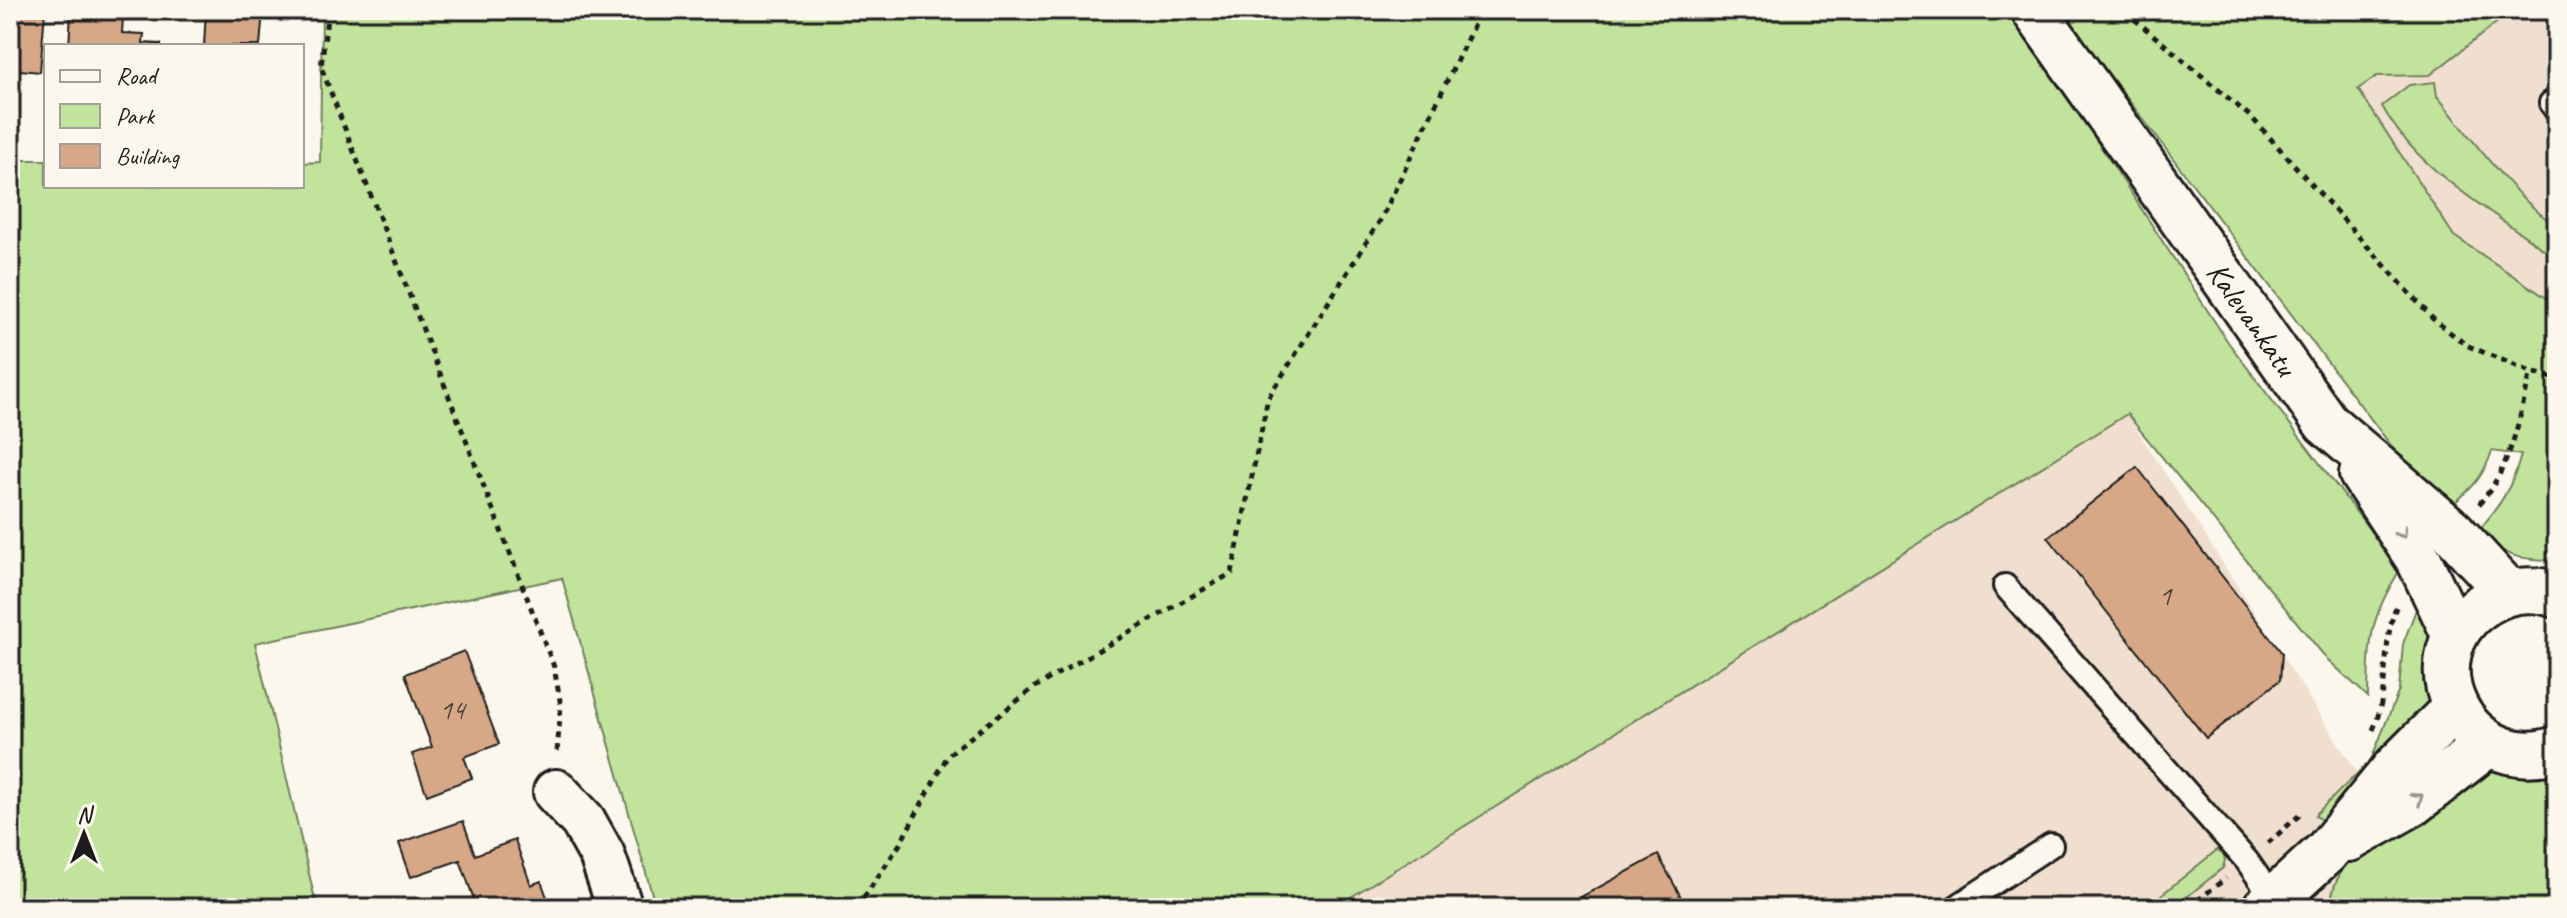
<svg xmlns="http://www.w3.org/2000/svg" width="2567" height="918" font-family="Caveat,sans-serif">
<rect width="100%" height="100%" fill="#fbf7ec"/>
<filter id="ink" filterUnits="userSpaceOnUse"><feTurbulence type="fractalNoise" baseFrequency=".0125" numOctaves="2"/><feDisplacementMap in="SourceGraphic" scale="16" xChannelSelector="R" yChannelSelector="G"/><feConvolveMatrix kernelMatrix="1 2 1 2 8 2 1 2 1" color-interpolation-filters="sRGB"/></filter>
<g filter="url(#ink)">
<g fill="#f0dfce">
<path d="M2472 10H2557V315L2466 277 2312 121Z"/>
<path d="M2127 414 2444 908H1333Z"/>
</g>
<g fill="#c2e39c" stroke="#6f805c" stroke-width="2">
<path d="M322 10H2012L2228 342 2400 570C2369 619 2369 641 2368 697L2326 658 2127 414 1333 908H656L562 578 255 643 317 908H10V160H46V186H302V163L320 162Z"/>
<path d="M2065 10H2513L2430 75 2377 76 2358 89 2454 236 2557 305V560C2521 560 2504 558 2478 531 2499 507 2513 486 2521 455L2492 451C2484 475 2473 488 2454 503L2396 452 2083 40Z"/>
<path d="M2435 82 2437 96C2474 141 2510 193 2557 227V260C2497 212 2420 176 2382 106L2409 85Z"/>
<path d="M2420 599 2438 628 2431 693 2421 718 2398 747 2321 820 2315 815 2371 760 2399 690 2403 644Z"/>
<path d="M2499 768H2548L2557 771V908H2330C2332 886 2339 872 2354 856L2475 775Z"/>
<path d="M2217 850 2223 853 2225 860 2223 868 2173 908H2145Z"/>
</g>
<g fill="#d6a887" stroke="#1c1c1c" stroke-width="2">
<path d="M10 10H45L40 72 10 69Z"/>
<path d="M206 10H263L260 46H204Z"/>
<path d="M71 14 123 17 122 33 144 34 143 43 161 44V46H69Z"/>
<path d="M2137 467 2282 653 2280 680 2206 738 2048 537Z"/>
<path d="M464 651 499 744 464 757 472 778 427 795 412 754 432 747 405 674Z"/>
<path d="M463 821 475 855 515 840 531 885 541 881 551 908H477L460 860 411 877 399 843Z"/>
<path d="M1658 855 1687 908H1561Z"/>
</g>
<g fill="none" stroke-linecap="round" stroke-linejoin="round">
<defs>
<g id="service">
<path d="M2551 103 2557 111"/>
<path d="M2005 586 2247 861 2275 901"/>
<path d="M1955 908 2051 845"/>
</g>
<g id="minor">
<path d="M556 792 583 821 602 855 620 908"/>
<path d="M2349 839 2413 803 2488 744"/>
<path d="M2265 908 2326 852 2395 768 2455 708"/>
</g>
<g id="secondary">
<path id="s1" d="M2034 10 2326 423 2452 531 2508 592"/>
<path d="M2362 474 2420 562 2455 636"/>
<path d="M2557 595C2533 587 2508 589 2486 603 2403 655 2464 779 2557 749"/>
</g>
</defs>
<use href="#service" stroke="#1c1c1c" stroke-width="28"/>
<use href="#minor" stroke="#1c1c1c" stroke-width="50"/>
<use href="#secondary" stroke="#1c1c1c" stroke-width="50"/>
<g stroke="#1c1c1c" stroke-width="5" stroke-dasharray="6 6" stroke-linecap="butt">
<path d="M328 10 321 67 554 667 561 706 557 752"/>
<path d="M2127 10 2133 18 2252 118 2432 318 2466 345 2531 372 2557 379"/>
<path d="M2479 504C2512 467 2519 418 2531 372"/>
<path d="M2373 730C2390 691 2381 646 2396 607"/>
<path d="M2268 843 2302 813"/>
<path d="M857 908 900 844 948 755 1035 687 1232 573 1268 398 1381 219 1481 10"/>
<path d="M2188 908 2226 878"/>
</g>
<use href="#service" stroke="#fbf7ec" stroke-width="22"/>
<use href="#minor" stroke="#fbf7ec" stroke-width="44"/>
<use href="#secondary" stroke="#fbf7ec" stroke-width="44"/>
</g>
<defs><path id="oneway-chevron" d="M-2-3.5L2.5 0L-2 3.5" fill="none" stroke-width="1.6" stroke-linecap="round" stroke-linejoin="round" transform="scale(2)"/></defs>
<g stroke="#97948e">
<use href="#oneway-chevron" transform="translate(2402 533) rotate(56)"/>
<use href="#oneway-chevron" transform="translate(2418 798) rotate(-36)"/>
</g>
</g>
<g text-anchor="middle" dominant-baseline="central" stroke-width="8" stroke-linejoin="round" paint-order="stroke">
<g font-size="28" fill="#4a3f37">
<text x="2165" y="595">1</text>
<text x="452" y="709">14</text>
</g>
<g font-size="32" fill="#1c1c1c" stroke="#fbf7ec">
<text stroke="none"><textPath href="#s1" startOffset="378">Kalevankatu</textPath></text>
</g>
</g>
<rect width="2567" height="918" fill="none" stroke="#fbf7ec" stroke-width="40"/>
<rect x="20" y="20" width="2527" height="878" fill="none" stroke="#1c1c1c" stroke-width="3" filter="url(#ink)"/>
<rect x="44" y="44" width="260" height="144" fill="#fbf7ec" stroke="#a29f99" stroke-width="2"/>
<rect x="60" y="70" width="40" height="12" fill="#fbf7ec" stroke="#a29f99" stroke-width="2"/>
<text x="116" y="84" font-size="24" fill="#1c1c1c">Road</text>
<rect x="60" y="104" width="40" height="24" fill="#c2e39c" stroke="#a29f99" stroke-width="2"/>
<text x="116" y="124" font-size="24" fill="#1c1c1c">Park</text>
<rect x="60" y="144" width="40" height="24" fill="#d6a887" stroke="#a29f99" stroke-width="2"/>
<text x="116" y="164" font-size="24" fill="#1c1c1c">Building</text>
<g transform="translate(84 834)" stroke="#fbf7ec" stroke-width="6" paint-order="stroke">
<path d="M0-6L14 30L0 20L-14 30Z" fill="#1c1c1c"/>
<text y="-12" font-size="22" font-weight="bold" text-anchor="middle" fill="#1c1c1c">N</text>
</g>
</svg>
